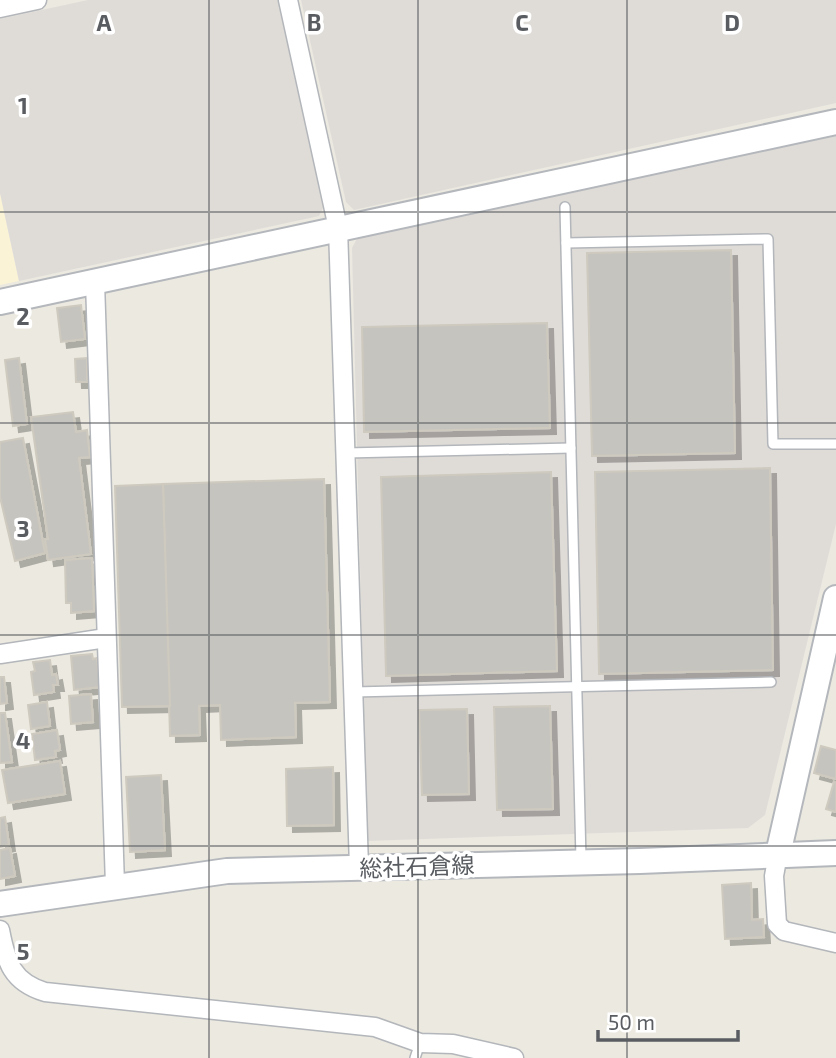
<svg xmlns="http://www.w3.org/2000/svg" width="836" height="1058" font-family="'Exo 2','Noto Sans JP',sans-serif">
<defs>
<filter id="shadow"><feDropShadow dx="6" dy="6" stdDeviation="0" flood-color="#0004"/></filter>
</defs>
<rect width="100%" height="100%" fill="#ebe9e0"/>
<path fill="#fbf3d6" d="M0 193 19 281 0 285Z"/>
<g fill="#dfdcd8">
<path d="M88 0H281L325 204 319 216 19 281 0 193V19Z"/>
<path d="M301 0H836V103L354 210 346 202Z"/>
<path d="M836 132V524L765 815 748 828 367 841 352 248 358 237Z"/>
</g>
<g fill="#c6c4be" stroke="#cfcabf" stroke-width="2" filter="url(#shadow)">
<path d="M731 250 735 453 592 456 587 253Z"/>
<path d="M81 305 85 339 61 342 57 308Z"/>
<path d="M547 323 550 428 364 432 362 327Z"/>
<path d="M19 358 27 424 13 426 5 360Z"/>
<path d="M87 358V382H76L75 359Z"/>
<path d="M73 412 76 432 87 430 90 457 79 458 91 554 48 560 45 539H48L31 417Z"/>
<path d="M23 438 45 553 15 561 0 497V442Z"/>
<path d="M770 468 773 670 599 674 595 472Z"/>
<path d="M551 472 557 671 386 676 381 477Z"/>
<path d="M324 479 330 702 295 703 296 737 221 740 220 705 199 706 200 735 170 736 163 484Z"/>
<path d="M163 484 170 706 122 707 115 486Z"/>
<path d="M92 558 94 611 71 613V603H66L65 560Z"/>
<path d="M92 654 93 659 97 658 100 687 74 690 71 656Z"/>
<path d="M50 660 52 675 56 674 58 685H53L54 692 34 695 31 672 35 671 33 662Z"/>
<path d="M0 677H4L7 703 0 704Z"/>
<path d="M91 694 93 722 71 724 69 696Z"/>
<path d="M47 702 50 726 31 729 28 705Z"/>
<path d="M550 706 553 809 497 810 494 707Z"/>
<path d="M467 709 469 794 422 795 419 710Z"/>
<path d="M0 713H5L12 762 0 763Z"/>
<path d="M57 730 60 750 55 751 56 757 35 760 32 734Z"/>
<path d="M821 746 836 750V779L814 773Z"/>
<path d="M60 761 65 794 8 803 2 770Z"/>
<path d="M333 767 334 825 287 826 286 769Z"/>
<path d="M161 775 165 850 130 852 126 777Z"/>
<path d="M834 782 836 783V812L826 809Z"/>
<path d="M5 817 9 845 0 847V818Z"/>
<path d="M10 848 15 876 0 879V850Z"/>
<path d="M751 883 752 920 763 919 764 937 725 939 722 885Z"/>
</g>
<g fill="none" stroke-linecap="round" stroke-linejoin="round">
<defs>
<g id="lane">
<path d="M565 207 581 860"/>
<path d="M566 243 768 239 773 444H836"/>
<path d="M346 453 571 448"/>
<path d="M354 692 771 682"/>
<path d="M415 1058 420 1043"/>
</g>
<g id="street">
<path d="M288 0 338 228 359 867"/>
<path d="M0 8 37 0"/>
<path d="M95 282 115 885"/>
<path d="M0 654 106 638"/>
<path d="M778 854 774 876 777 924 784 931 836 943"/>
<path d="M0 930C6 962 12 982 45 992L375 1027 420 1043 453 1044 514 1058"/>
</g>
<g id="secondary">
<path d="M0 302 836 122"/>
<path d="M778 854 836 598"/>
<path d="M0 904 227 871 640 861 836 853"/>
</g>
</defs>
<use href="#lane" stroke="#b3b6ba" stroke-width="12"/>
<use href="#street" stroke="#b3b6ba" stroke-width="21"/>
<use href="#secondary" stroke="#b4b7bc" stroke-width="28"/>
<use href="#lane" stroke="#fff" stroke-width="9"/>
<use href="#street" stroke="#fff" stroke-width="18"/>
<use href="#secondary" stroke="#fff" stroke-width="24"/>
</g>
<path fill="none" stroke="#595c60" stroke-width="2" stroke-opacity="0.55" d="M209 0V1058M418 0V1058M627 0V1058M0 212H836M0 423H836M0 635H836M0 846H836"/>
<g text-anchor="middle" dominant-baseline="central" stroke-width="7" stroke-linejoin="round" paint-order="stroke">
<g font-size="23" fill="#595c60" stroke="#fff">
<text transform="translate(417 866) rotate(-2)">総社石倉線</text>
</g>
</g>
<g font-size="23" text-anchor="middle" font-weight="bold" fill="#595c60" stroke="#fff" stroke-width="7" stroke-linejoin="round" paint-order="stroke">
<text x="104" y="31">A</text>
<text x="314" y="31">B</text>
<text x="522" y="31">C</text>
<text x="732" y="31">D</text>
<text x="23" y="114">1</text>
<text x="23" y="325">2</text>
<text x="23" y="537">3</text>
<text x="23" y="749">4</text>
<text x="23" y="960">5</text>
</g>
<path d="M598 1030v10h140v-10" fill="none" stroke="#595c60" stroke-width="3.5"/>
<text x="608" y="1030" font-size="21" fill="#595c60" stroke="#ffffff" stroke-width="5" paint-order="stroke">50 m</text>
</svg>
